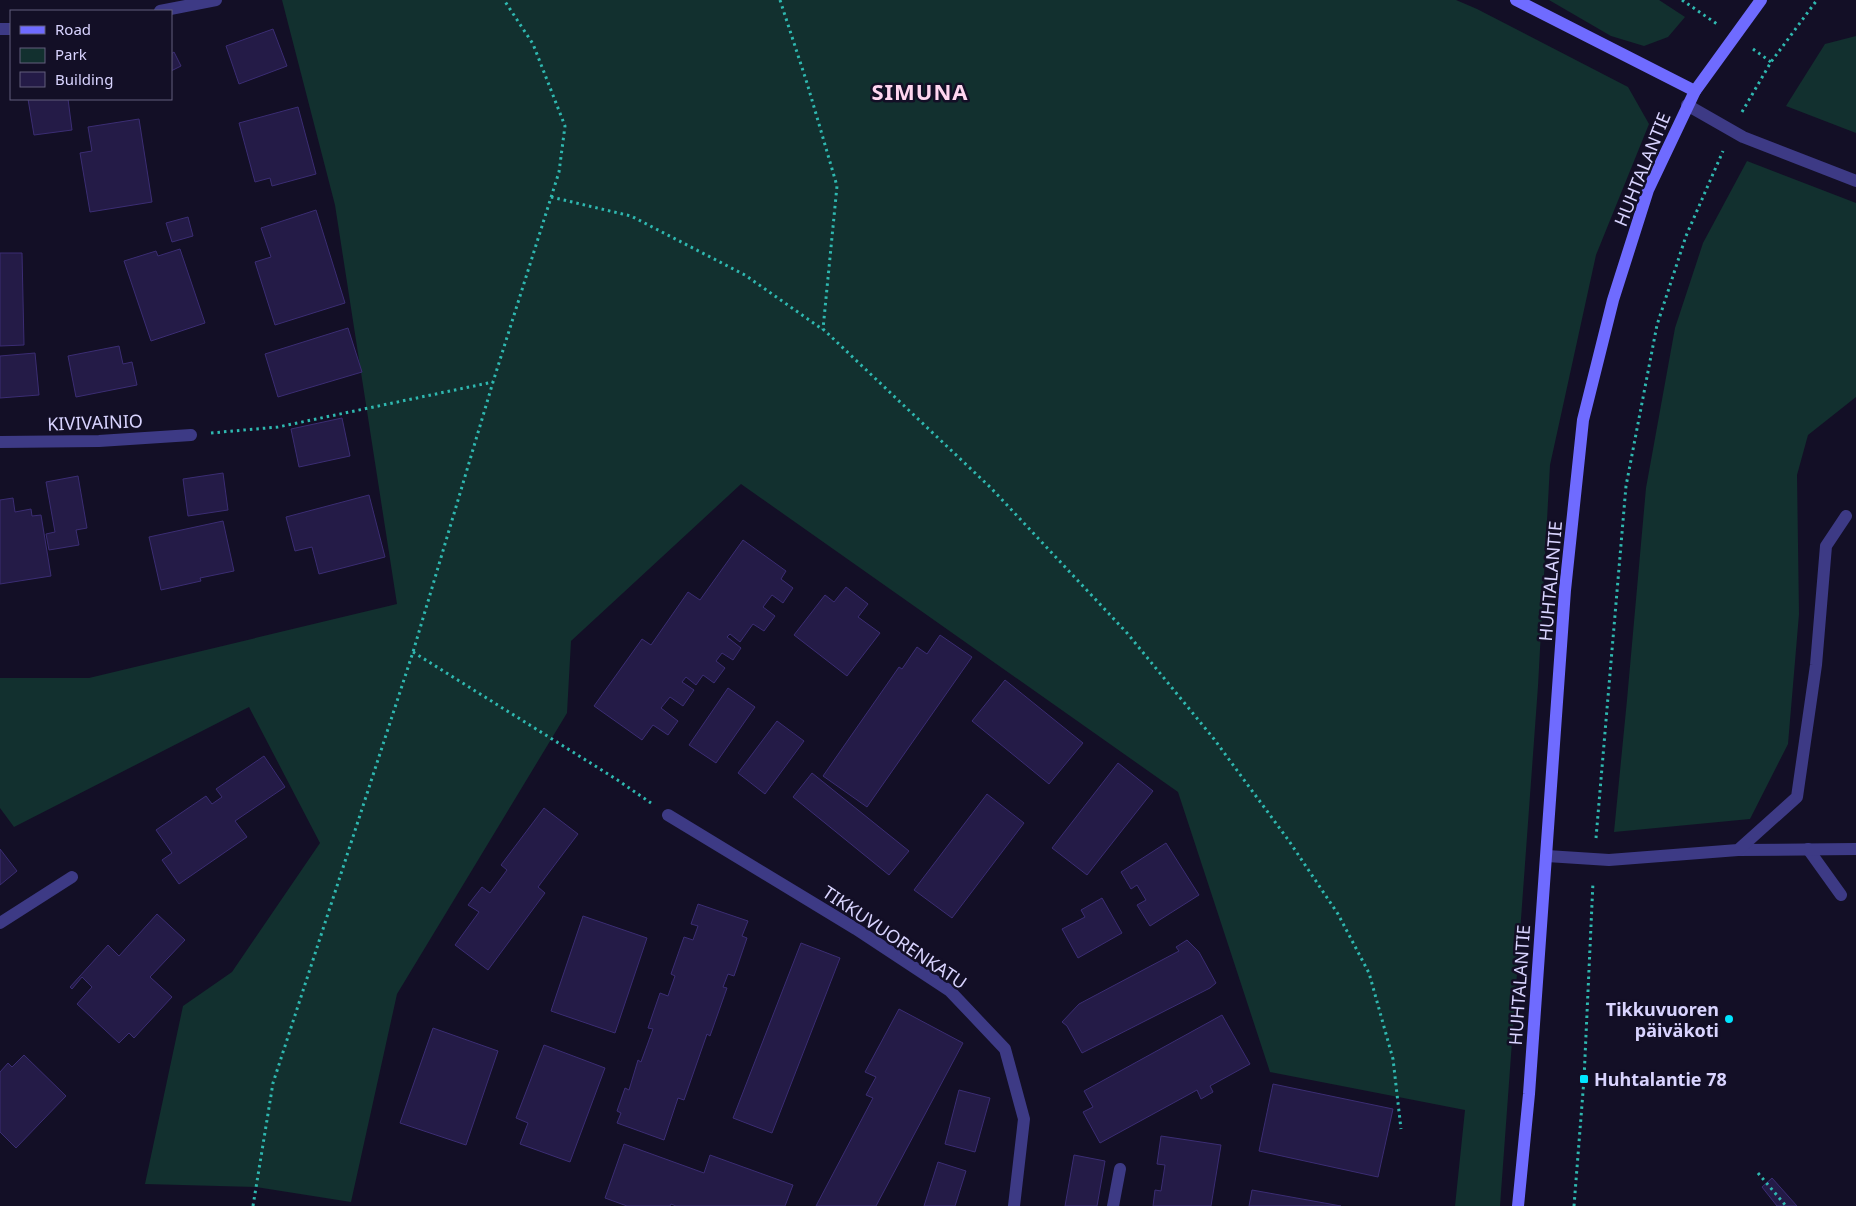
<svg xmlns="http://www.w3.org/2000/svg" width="1856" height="1206" font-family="'Noto Sans',sans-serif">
<rect width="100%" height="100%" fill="#130f26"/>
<g fill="#12302f">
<path d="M282 0H1456L1477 9 1628 87 1649 124 1596 255 1550 465 1538 686 1500 1206H1455L1465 1110 1270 1072 1178 792 741 484 571 641 567 713 397 994 351 1202 256 1187 145 1184 183 1006 232 972 320 843 249 707 14 827 0 808V678H89L397 604 335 205Z"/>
<path d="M1549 0H1659L1685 17 1668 37 1644 46 1611 36Z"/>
<path d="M1856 36V133L1786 106 1825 44Z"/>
<path d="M1747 161 1856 203V397L1808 435 1797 475 1799 614 1788 744 1750 819 1614 832 1627 700 1646 488 1675 328 1703 243Z"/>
</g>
<g fill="#241b47" stroke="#3b2d73">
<path d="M273 29 287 66 239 84 226 46Z"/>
<path d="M174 52 181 66 171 71V54Z"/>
<path d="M28 99H68L72 130 34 135Z"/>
<path d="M298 107 316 174 272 186 270 178 255 182 239 123Z"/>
<path d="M139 119 152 202 90 212 80 153 92 151 88 127Z"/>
<path d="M316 210 345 303 275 325 255 262 271 257 261 228Z"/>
<path d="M188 217 193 236 172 242 166 223Z"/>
<path d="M180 249 205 323 151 341 124 261 156 251 158 256Z"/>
<path d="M0 253H22L24 345 0 346Z"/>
<path d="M348 328 362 372 278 397 265 354Z"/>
<path d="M119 346 123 364 132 362 137 385 76 397 68 356Z"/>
<path d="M35 353 39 395 0 398V356Z"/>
<path d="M342 418 350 456 299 467 291 429Z"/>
<path d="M223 473 228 510 188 516 183 479Z"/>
<path d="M78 476 87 528 76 530 79 545 49 550 46 534 55 532 46 482Z"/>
<path d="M369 495 385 557 319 574 312 547 295 551 286 517Z"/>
<path d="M13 498 15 512 31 509 32 516 41 515 51 576 0 584V500Z"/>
<path d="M223 521 234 571 200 578 201 581 161 590 149 537Z"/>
<path d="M743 540 786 571 781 579 793 588 783 603 772 595 763 607 775 616 764 631 753 624 740 642 730 634 727 637 741 648 733 660 722 653 716 661 725 668 714 683 703 675 696 685 686 677 682 682 694 690 683 706 670 697 661 708 678 721 668 735 653 725 642 740 594 706 642 639 651 645 688 592 700 600Z"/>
<path d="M846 587 868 604 858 617 880 633 847 676 794 635 825 595 834 602Z"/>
<path d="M940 635 972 657 867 807 823 776 899 667 902 669 917 647 927 654Z"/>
<path d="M1005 680 1083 743 1049 784 972 721Z"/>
<path d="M728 688 755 707 716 763 689 745Z"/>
<path d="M777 721 804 741 765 794 738 773Z"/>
<path d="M264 756 285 787 235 821 247 837 179 884 162 860 172 853 156 830 206 796 212 804 222 797 216 789Z"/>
<path d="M1118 763 1153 791 1087 875 1052 848Z"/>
<path d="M812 773 909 851 889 875 793 797Z"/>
<path d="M987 794 1024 823 952 918 914 890Z"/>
<path d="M544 808 578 834 538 887 545 893 488 970 455 945 479 912 468 905 482 887 490 893 507 870 501 865Z"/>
<path d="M1166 843 1199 895 1150 926 1137 905 1146 900 1137 885 1131 889 1121 872Z"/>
<path d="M0 849 17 871 0 885Z"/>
<path d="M1102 898 1122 933 1078 958 1062 929 1085 917 1081 910Z"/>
<path d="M698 904 748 921 742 936 747 938 734 976 728 974 723 987 727 988 710 1036 707 1034 684 1100 678 1098 664 1140 617 1123 621 1113 617 1111 625 1088 629 1090 638 1060 641 1062 653 1029 648 1028 660 993 668 996 675 976 671 974 684 937 693 940 698 926 691 924Z"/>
<path d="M157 914 185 940 150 977 172 997 134 1038 129 1033 119 1043 77 1004 92 987 82 977 72 989 70 987 108 945 119 956Z"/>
<path d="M583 916 647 938 615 1033 551 1011Z"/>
<path d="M1187 940 1199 952 1216 983 1210 988 1082 1053 1067 1026 1062 1022 1079 1004 1179 951 1176 947Z"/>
<path d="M801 943 840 958 772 1133 733 1118Z"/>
<path d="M899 1009 963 1043 876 1206H816L873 1098 866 1095 876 1077 865 1072Z"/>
<path d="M1222 1015 1250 1064 1210 1086 1213 1092 1201 1099 1197 1090 1100 1143 1083 1112 1093 1107 1084 1091Z"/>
<path d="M433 1028 498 1051 466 1145 400 1123Z"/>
<path d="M544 1045 605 1068 570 1162 520 1144 528 1123 516 1118Z"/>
<path d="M24 1055 66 1096 16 1148 0 1132V1072L8 1063 12 1067Z"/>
<path d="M1273 1084 1393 1109 1378 1177 1259 1151Z"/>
<path d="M959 1090 990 1098 975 1152 945 1144Z"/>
<path d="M1161 1136 1221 1145 1211 1206H1153L1155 1190 1161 1191 1165 1165 1157 1164Z"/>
<path d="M624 1144 704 1173 710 1155 793 1185 785 1206H676L671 1204 670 1206H627L605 1198Z"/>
<path d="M1074 1155 1105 1161 1097 1206H1065Z"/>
<path d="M938 1162 966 1171 955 1206H924Z"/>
<path d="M1772 1178 1797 1206H1777L1762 1187Z"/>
<path d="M1252 1190 1341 1206H1249Z"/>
</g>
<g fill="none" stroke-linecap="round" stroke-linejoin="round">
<g stroke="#2fb8b0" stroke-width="3" stroke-dasharray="2.5 4" stroke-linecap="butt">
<path d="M780 0 807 83 837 186 823 329 991 488 1127 633 1214 739 1289 841 1338 914 1369 973 1393 1059 1401 1129"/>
<path d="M1682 0 1717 24"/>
<path d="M1753 49 1771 62"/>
<path d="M1742 112 1771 62 1817 0"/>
<path d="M551 197 631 216 745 275 822 329"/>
<path d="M211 433 278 427 493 382"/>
<path d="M413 652 616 779 651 803"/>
<path d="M1596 838 1626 486 1657 325 1686 236 1723 151"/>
<path d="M1758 1173 1786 1206"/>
<path d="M253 1206 273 1083 413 652 493 382 559 172 565 126 533 44 504 0"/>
<path d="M1574 1206 1584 1079 1593 882"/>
</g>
<g stroke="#3d3a85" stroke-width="12">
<path d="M1687 105 1743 137 1856 181"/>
<path d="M1808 849 1841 895"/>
<path d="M1738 850 1856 849"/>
<path d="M1547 856 1609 860 1738 850 1797 797 1816 665 1826 546 1846 516"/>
<path d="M1113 1206 1120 1169"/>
</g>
<g stroke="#3d3a85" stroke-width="12">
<path d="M160 11 216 0"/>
<path d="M0 29H11"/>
<path d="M0 442 99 441 191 435"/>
<path d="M668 815 856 929 950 991 1005 1049 1024 1119 1014 1206"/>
<path d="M0 923 72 877"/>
</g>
<g stroke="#6f6bff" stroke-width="12">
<path d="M1516 0 1695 91"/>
<path d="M1518 1206 1529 1094 1565 590 1583 420 1613 300 1648 190 1695 91 1761 0"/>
</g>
</g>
<g fill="#00e5ff" stroke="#130f26" stroke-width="2">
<circle cx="1729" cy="1019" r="5"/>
<rect x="1579" y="1074" width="10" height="10" rx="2.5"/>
</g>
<g text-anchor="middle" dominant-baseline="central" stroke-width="5" stroke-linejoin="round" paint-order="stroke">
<g font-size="18" fill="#d9d4ff" stroke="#130f26">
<text transform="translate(1642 169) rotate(-68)">HUHTALANTIE</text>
<text transform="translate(95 422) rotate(-2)">KIVIVAINIO</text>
<text transform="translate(1550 581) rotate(-85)">HUHTALANTIE</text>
<text transform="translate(895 937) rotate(34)">TIKKUVUORENKATU</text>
<text transform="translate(1519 985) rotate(-86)">HUHTALANTIE</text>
</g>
<g font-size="18" font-weight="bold" fill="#d9d4ff" stroke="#130f26" text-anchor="end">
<text x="1719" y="1009">Tikkuvuoren<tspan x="1719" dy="21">päiväkoti</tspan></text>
<text x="1594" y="1079" text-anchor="start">Huhtalantie 78</text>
</g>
<g font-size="22" font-weight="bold" letter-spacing="1" fill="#ffd6f0" stroke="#130f26">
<text x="920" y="91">SIMUNA</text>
</g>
</g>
<rect x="10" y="10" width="162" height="90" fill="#130f26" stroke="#625e7d"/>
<rect x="20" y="26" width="25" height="8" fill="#6f6bff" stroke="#625e7d"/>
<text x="55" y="35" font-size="15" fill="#d9d4ff">Road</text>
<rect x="20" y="48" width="25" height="15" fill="#12302f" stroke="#625e7d"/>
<text x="55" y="60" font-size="15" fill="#d9d4ff">Park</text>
<rect x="20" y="72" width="25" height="15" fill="#241b47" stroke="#625e7d"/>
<text x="55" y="85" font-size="15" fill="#d9d4ff">Building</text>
</svg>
